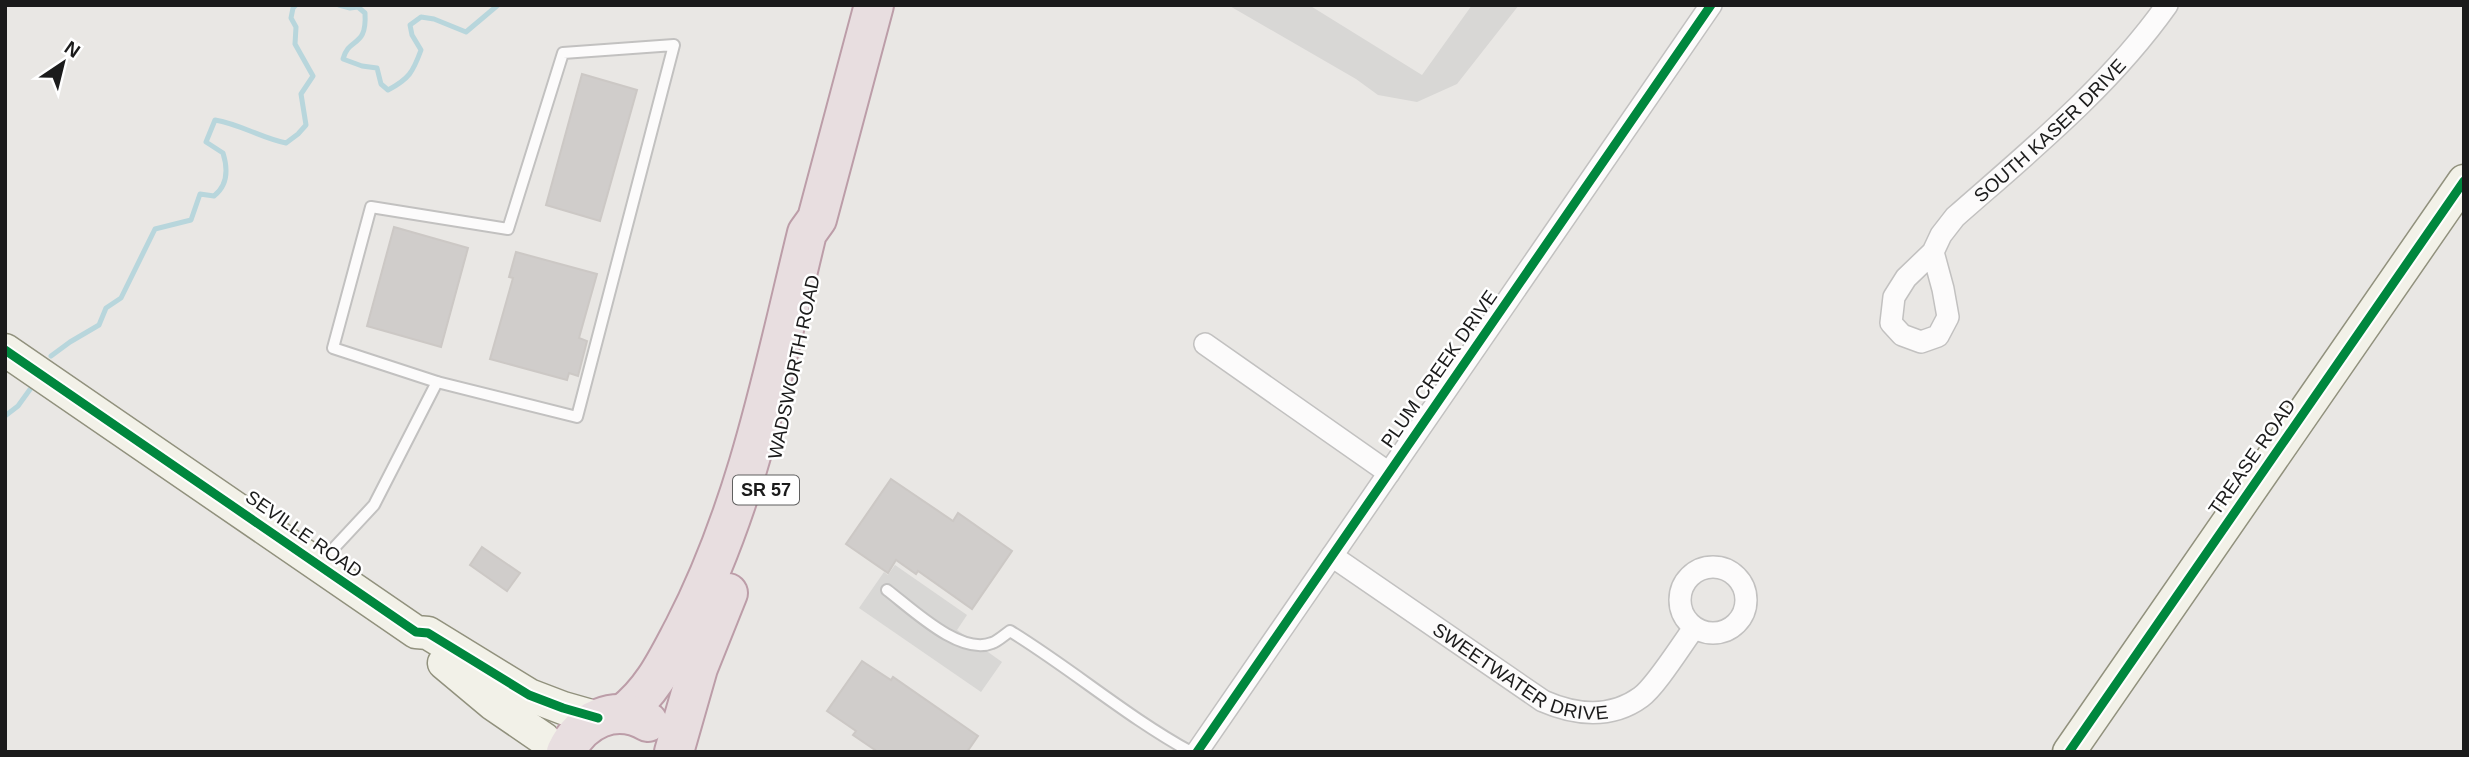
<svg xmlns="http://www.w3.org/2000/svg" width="2469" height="757" font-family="Helvetica,sans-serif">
<rect width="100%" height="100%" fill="#e9e7e4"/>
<g fill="#d8d7d5">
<path d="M1228 5H1309L1422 75 1472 5H1519L1457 84 1417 102 1378 95 1356 79Z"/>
<path d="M895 565 967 615 957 630 1002 662 981 692 859 608 884 572 888 575Z"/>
</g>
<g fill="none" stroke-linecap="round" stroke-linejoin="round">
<g stroke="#b8d6dc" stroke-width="5">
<path d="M339 5 350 8 358 7 365 13C367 49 349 36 343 59L362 66 377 68 381 84 388 90C409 79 413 72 421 50L412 35 410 25 421 17 434 19 466 32 498 5"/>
<path d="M51 356 70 342 99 325 106 308 121 298 155 229 191 220 200 194 214 196C228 185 228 169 223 153L206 142 215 120C240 124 261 138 286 143L298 134 306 125 301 94 313 76 295 44 296 27 291 18 293 8 296 5"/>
<path d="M5 416 18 406 31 388"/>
</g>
</g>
<g fill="#d0cdcb" stroke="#ccc8c5" stroke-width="2">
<path d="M582 74 637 90 600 221 546 205Z"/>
<path d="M394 227 468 248 441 347 367 326Z"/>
<path d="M516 252 597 274 579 338 587 341 578 376 569 373 567 380 490 359 513 278 509 277Z"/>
<path d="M891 479 953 521 958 513 1012 551 972 609 918 571 916 574 896 560 888 573 846 544Z"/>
<path d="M482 547 520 573 507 591 470 565Z"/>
<path d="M862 661 891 680 893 677 978 736 967 752H878L853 735 856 731 827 711Z"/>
</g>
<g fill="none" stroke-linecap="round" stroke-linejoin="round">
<defs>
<g id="lane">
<path d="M674 45 577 417 437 382 333 348 371 207 508 229 563 53Z"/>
<path d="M320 563 374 505 437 382"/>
<path d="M887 590C911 608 960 656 992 643 998 641 1004 635 1010 631 1072 669 1127 717 1191 752"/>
</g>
<g id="street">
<path id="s1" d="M1933 252 1943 289 1948 317 1938 336 1921 342 1902 335 1891 323 1894 297 1906 278 1933 252 1941 235 1955 217C2030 151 2109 87 2167 5"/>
<path d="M1205 344 1389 473"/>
<path id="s2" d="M1332 556 1543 701C1575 715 1611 719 1641 697 1656 686 1682 644 1694 628"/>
<circle cx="1713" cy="600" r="33"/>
<path d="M1197 752 1711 5"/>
</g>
<g id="secondary">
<path d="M5 350 416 632 428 633 529 695 563 708 598 718"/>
<path d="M444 663 493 704 544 739 556 752"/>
<path d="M2069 752 2464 181"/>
</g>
<g id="highway">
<path d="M623 714C653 691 667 660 684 628 748 504 774 368 807 233L817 219 874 5"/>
<path d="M566 752C581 720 615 703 648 722"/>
<path d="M674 752 698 668 728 593"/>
</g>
</defs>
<use href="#lane" stroke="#c2c1c0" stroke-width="14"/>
<use href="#street" stroke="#c2c1c0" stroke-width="24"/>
<use href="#secondary" stroke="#91917d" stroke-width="35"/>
<use href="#highway" stroke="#bc9da8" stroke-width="42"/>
<use href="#lane" stroke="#fcfbfb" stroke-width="10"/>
<use href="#street" stroke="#fcfbfb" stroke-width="21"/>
<use href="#secondary" stroke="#f2f1e8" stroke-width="32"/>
<use href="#highway" stroke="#e8dee0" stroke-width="38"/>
<defs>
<g id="cycleway">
<path d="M5 350 416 632 428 633 529 695 563 708 598 718"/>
<path d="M1197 752 1711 5"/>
<path d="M2069 752 2464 181"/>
</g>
</defs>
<use href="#cycleway" stroke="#fff" stroke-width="13"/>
<use href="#cycleway" stroke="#00873e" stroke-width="9"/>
</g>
<g text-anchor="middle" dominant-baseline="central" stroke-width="5" stroke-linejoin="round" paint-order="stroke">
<rect fill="#fff" stroke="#5f5f5f" stroke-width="2" x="733" y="475.5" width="66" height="29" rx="5"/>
<g font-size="18" font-weight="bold" fill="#1b1b1b">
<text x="766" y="490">SR 57</text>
</g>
<g font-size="19" fill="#1b1b1b" stroke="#fff">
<text stroke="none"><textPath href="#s1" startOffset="399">SOUTH KASER DRIVE</textPath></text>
<text transform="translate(794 367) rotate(-78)">WADSWORTH ROAD</text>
<text transform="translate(1439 369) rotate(-55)">PLUM CREEK DRIVE</text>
<text transform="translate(2252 457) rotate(-55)">TREASE ROAD</text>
<text transform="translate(304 534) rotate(35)">SEVILLE ROAD</text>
<text stroke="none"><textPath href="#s2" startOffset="224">SWEETWATER DRIVE</textPath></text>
</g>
</g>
<rect width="2469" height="757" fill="none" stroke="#1b1b1b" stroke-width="14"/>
<g transform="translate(63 63) rotate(35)" stroke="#ffffff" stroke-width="5" paint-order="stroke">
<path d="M0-5L12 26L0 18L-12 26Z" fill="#1b1b1b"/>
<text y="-10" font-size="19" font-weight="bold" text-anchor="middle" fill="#1b1b1b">N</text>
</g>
</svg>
